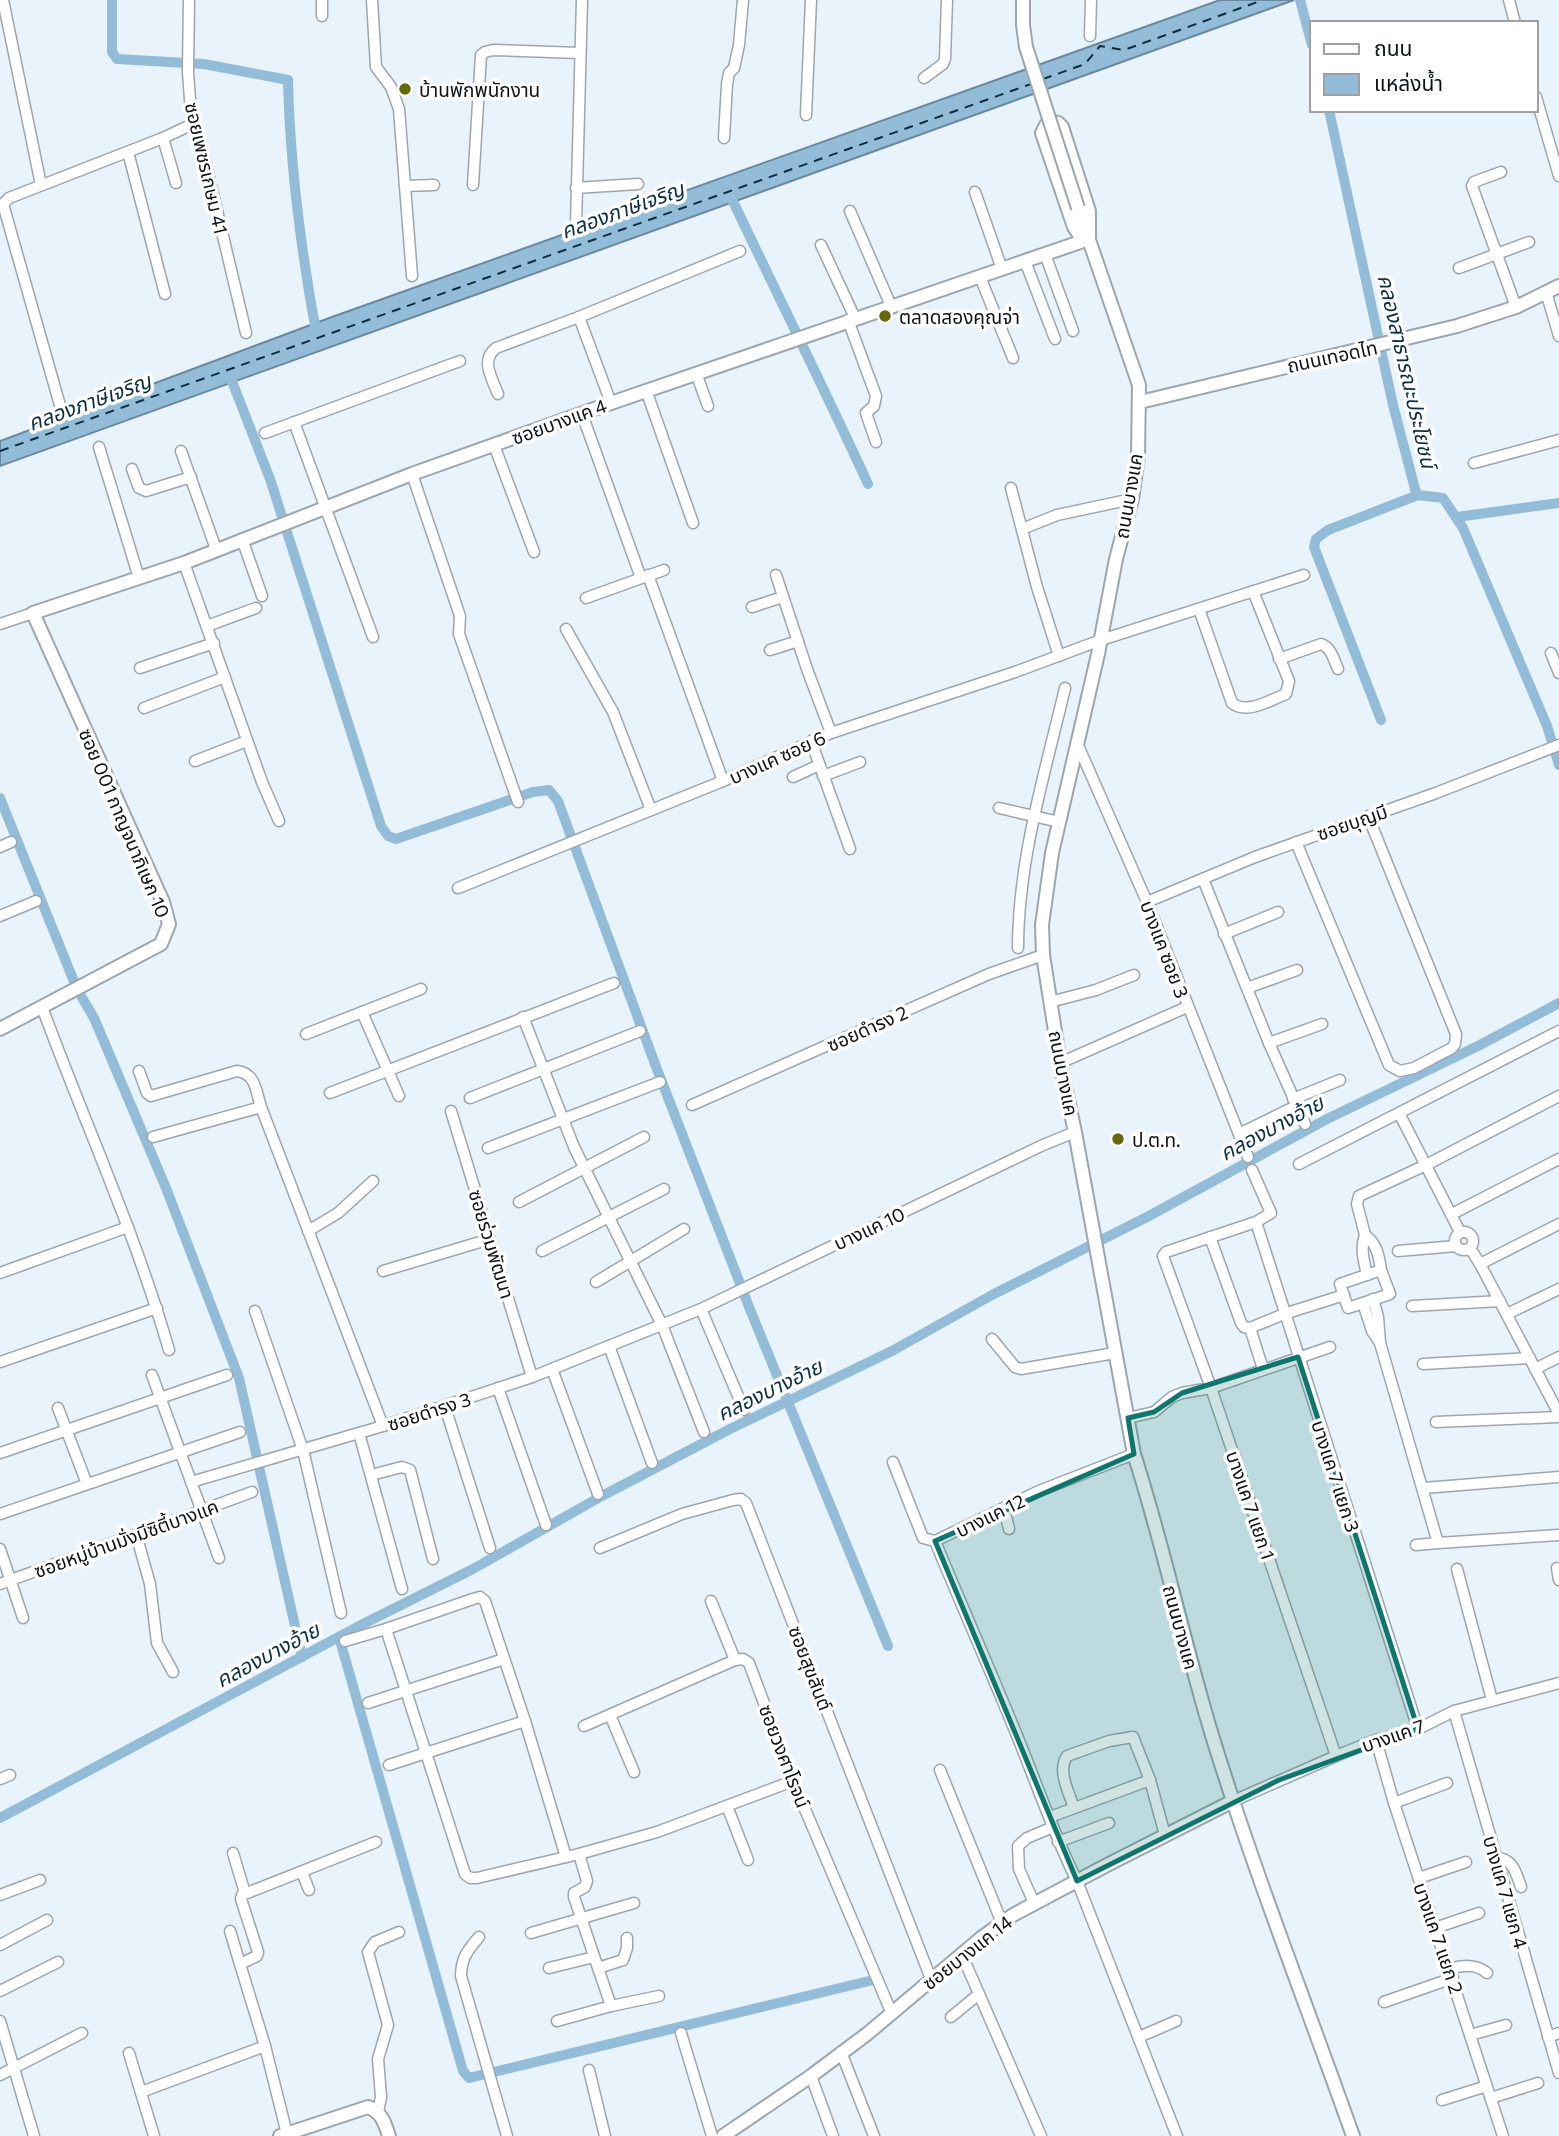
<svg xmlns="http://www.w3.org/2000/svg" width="1559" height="2136" font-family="Commissioner,'Noto Sans Thai',sans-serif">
<rect width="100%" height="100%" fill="#e9f3fc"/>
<path fill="#93bcd9" stroke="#6b899e" stroke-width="2" d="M1220 0H1294L0 466V441L332 317Z"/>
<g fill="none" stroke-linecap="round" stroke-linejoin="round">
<g stroke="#93bcd9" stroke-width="10">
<path d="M112 0V52L117 59 204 64 288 80C290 167 301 251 317 337"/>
<path d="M1300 0 1312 45"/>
<path d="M1329 110 1393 405 1415 489 1418 495 1443 498 1463 528 1547 726 1559 765"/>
<path d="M729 193C775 290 823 386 868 484"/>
<path d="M228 371 270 479 381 826 388 836 396 839 533 792 549 790 558 801 655 1064 751 1312 888 1646"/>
<path d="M1457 517 1559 503"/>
<path d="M1381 720 1314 547 1316 539 1328 530 1418 495"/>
<path d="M0 798 77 989 94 1018 166 1188 239 1378 302 1657"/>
<path d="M339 1637 463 2071 469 2078 873 1980"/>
<path d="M0 1818 363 1624 473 1569 600 1497 730 1429 892 1351 992 1295 1149 1216 1327 1119 1478 1046 1559 1003"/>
</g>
<g stroke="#0c2e43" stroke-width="2" stroke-dasharray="9 7" stroke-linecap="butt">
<path d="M1043 79 1085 64 1100 46 1124 50 1263 0"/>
<path d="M0 451 1031 84"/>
</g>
<defs>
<g id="minor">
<path d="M3 0 41 185"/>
<path d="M189 0 188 72 191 113 205 160 246 333"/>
<path d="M322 0V16"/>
<path d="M372 0 376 67 391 87 399 109 412 276"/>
<path d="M1509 0 1515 23"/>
<path d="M1090 36 1091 0"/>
<path d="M924 78 943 64 945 59 947 0"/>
<path d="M1536 97 1559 176"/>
<path d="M806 115 811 0"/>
<path d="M163 138 176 183"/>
<path d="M724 138 727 84 729 73 734 68 739 45 743 0"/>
<path d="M128 152 165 294"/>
<path d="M1501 172 1474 182 1472 186 1516 307"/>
<path d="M473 185 481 55 485 52 493 50 580 53"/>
<path d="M405 186 434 185"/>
<path d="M576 188 638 184"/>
<path d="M975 192 1002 269"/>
<path d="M850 211 891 306"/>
<path d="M576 225 582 0"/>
<path d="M821 245 855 318"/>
<path d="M1045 254 1073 331"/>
<path d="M1025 261 1055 339"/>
<path d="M1459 268 1529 242"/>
<path d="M980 277 1013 358"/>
<path d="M1546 292 1559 336"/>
<path d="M848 320 876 396 874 406 866 413 876 442"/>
<path d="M696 373 708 406"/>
<path d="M646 390 693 523"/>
<path d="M498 394C492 378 480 360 496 348L579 317"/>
<path d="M611 403 579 317 740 251"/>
<path d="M582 414 641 578"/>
<path d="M63 416 3 204 9 198 163 138 195 123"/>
<path d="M294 422 373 637"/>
<path d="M265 433 460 361"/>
<path d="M494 445 534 552"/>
<path d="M99 447 139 578"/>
<path d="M181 451 216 549"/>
<path d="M1474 463 1559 440"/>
<path d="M132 469 139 488 146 491 191 477"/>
<path d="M412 474 460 616 459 634 518 802"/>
<path d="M1011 488 1037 587 1059 656"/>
<path d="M1022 529 1057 515 1132 499"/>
<path d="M242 539 262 596"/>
<path d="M184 563 262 782 279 821"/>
<path d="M648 575 723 781"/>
<path d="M776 575 807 669 831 733"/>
<path d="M586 598 664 570"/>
<path d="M752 607 783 597"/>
<path d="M1199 609 1232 703C1247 715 1270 700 1286 694L1289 681 1253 591"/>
<path d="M0 624 33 613"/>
<path d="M207 626 256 608"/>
<path d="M566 629 613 712 651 810"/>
<path d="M770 650 798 641"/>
<path d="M1551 653 1559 673"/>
<path d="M1279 659 1321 644C1331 647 1334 660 1338 669"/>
<path d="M140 668 214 643"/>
<path d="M144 708 225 677"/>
<path d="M811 741 850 849"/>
<path d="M1077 743 1147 902 1248 1157"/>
<path d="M195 761 247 741"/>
<path d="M823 776 860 762"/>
<path d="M793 777 819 765"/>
<path d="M999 808 1059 822"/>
<path d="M1296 842 1389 1065 1400 1071 1414 1068 1452 1048 1455 1044 1456 1034 1368 816"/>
<path d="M0 847 11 842"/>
<path d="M1203 879 1269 1043 1305 1124"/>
<path d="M458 888 723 781 831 733 1015 672 1101 640 1304 575"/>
<path d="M1147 902 1255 857 1436 793 1559 745"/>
<path d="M0 916 36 901"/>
<path d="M1224 934 1278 912"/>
<path d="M1018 948C1018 860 1045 773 1065 688"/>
<path d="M1247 988 1297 970"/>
<path d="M1050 1002 1096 990 1134 975"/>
<path d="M42 1007C84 1121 135 1232 169 1350"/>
<path d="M362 1012 399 1096"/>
<path d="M523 1017 574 1147 662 1325 704 1432"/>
<path d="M306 1034 421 989"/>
<path d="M1269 1043 1322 1024"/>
<path d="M1060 1063 1187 1007"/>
<path d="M139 1071 147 1093 151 1096 237 1071C256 1073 256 1092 261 1107L383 1426"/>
<path d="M330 1093 614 983"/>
<path d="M470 1098 640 1031"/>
<path d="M1293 1099 1340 1080"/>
<path d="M692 1105 989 974 1043 955"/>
<path d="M451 1111 532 1377"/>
<path d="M1399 1113 1460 1232"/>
<path d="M1239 1134 1296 1106"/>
<path d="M153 1137 261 1107"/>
<path d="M488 1148 660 1082"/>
<path d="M1299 1164 1559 1031"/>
<path d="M1252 1170 1271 1213 1256 1222 1166 1252 1163 1256 1211 1388 1336 1756"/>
<path d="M519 1202 644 1137"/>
<path d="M1452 1214 1559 1159"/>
<path d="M1256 1222 1418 1729"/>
<path d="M308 1231 338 1213 373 1181"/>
<circle cx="1464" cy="1241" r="9"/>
<path d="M1365 1235 1357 1204 1359 1196 1426 1165 1559 1096"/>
<path d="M1210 1237 1241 1323 1244 1327 1250 1328 1263 1369"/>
<path d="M1470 1248 1480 1264 1559 1414"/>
<path d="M542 1251 664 1189"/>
<path d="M1398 1251 1456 1246"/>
<path d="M1480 1264 1559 1224"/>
<path d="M1381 1270 1390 1294 1348 1308 1340 1284Z"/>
<path d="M383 1271 490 1239"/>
<path d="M0 1273 128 1227"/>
<path d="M1367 1275C1364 1261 1360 1249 1365 1235 1377 1244 1379 1256 1381 1270"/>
<path d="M596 1282 684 1229"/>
<path d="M1373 1299 1378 1317 1380 1343"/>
<path d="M1363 1303 1372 1331 1380 1343 1438 1543 1559 1535"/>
<path d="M1412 1306 1500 1301"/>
<path d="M701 1309 744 1410"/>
<path d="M255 1311 303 1450 341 1613"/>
<path d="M1507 1314 1559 1289"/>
<path d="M1250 1328 1284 1314 1344 1295"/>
<path d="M992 1339 1015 1367 1021 1369 1115 1353"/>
<path d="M609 1346 652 1463"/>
<path d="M0 1362 157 1308"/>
<path d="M1423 1364 1530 1358"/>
<path d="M552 1369 598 1494"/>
<path d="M1535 1369 1559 1357"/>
<path d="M152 1375 219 1558"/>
<path d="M498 1388 546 1525"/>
<path d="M445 1407 490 1548"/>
<path d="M58 1408 87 1484"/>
<path d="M1128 1418 1154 1412 1172 1397 1182 1393 1211 1388 1330 1347"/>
<path d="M1436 1422 1559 1417"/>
<path d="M359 1433 402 1589"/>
<path d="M0 1453 227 1375"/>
<path d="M893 1462 923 1538 935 1541 1039 1491 1134 1454"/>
<path d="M371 1475 402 1467 410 1470 433 1559"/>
<path d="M191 1482 383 1426 532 1377 701 1309 1043 1145 1075 1132"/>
<path d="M1424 1488 1559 1477"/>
<path d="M1004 1508 1009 1529"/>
<path d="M0 1514 240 1432"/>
<path d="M136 1534 150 1584 157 1643 173 1672"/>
<path d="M935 1541C963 1609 993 1676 1020 1743 1039 1790 1055 1837 1077 1881L1177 2136"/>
<path d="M1416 1545 1438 1543"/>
<path d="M600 1548 682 1514 733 1500 741 1499 746 1503 931 1979"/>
<path d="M0 1549 23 1618"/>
<path d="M1557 1568 1559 1580"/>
<path d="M1457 1569 1492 1700"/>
<path d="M0 1584 252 1492"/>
<path d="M711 1601 735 1660"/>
<path d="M386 1629 465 1874 470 1878H477L579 1854 657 1832 793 1781"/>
<path d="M345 1641 386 1629 473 1599 480 1597 485 1601 525 1721 566 1857"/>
<path d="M368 1703 504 1659"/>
<path d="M1454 1711 1559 2073"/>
<path d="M610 1715 634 1772"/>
<path d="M584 1726 735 1660 743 1659 749 1663 793 1781 892 2014"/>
<path d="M1376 1740 1394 1803 1503 2136"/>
<path d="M389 1765 525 1721"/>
<path d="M940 1770 1002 1923"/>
<path d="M0 1779 10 1775"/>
<path d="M1233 1801 1336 1756 1376 1740 1418 1729 1454 1711 1559 1683"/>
<path d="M1394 1803 1447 1783"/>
<path d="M727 1806 748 1860"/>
<path d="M1074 1808C1069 1792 1057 1771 1067 1756L1109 1741 1133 1737 1150 1780 1165 1835"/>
<path d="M1050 1817 1150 1780"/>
<path d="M1058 1842 1109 1823"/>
<path d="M233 1853 245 1893"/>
<path d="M579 1854 587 1881 585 1887 574 1893V1897L611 2006 659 1996"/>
<path d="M1496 1858C1513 1858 1516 1873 1521 1887"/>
<path d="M302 1872 309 1890"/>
<path d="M1419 1878 1466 1862"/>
<path d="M0 1895 40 1880"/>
<path d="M1034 1903 1019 1869 1018 1846 1027 1838 1053 1827"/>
<path d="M1435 1928 1479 1913"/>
<path d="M230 1931 240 1964"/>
<path d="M531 1933 634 1903"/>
<path d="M479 1937C468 1950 461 1958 461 1976L507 2136"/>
<path d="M0 1945 47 1920"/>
<path d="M962 1955 1041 2136"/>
<path d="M549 1968 594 1957"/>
<path d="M598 1968 623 1960 627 1948V1938"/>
<path d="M1450 1969C1462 1965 1477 1964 1487 1973"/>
<path d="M0 1991 58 1962"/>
<path d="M1384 2002 1453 1978"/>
<path d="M951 2017 979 1994"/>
<path d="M0 2021 34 2136"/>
<path d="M557 2021 611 2006"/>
<path d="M681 2033 712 2136"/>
<path d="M1470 2035 1506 2025"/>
<path d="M1139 2037 1176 2021"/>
<path d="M1548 2037 1559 2033"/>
<path d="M841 2052 874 2136"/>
<path d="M129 2053 154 2136"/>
<path d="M589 2070 605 2136"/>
<path d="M0 2075 82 2033"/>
<path d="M811 2076 833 2136"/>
<path d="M141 2092 265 2046"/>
<path d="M1491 2098 1538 2083"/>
<path d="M1442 2100 1487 2086"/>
<path d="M378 2112 381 2097 378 2059 388 2025 368 1952 375 1942 399 1932"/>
<path d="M287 2134 265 2046 240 1964 257 1956 258 1952 241 1899 242 1895 376 1842"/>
</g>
<g id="tertiary">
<path d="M1053 122 1058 123 1062 127 1089 211V239L1078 233 1074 227 1042 133 1046 125Z"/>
<path d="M0 1029 161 944 169 924 163 902 33 613 184 563 412 474 611 403 1089 239"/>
<path d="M280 2136 368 2107C382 2112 385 2124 389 2136"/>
<path d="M723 2136 811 2076 867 2034 981 1938 1013 1915 1107 1865 1233 1801"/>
</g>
<g id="secondary">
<path d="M1078 208 1139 385 1138 457 1132 499 1116 559 1098 654 1052 853 1042 925 1043 955 1060 1063 1075 1132 1134 1454C1165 1550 1185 1649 1215 1745 1256 1877 1307 2006 1353 2136"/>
<path d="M1140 402 1457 326 1516 307 1559 286"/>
</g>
</defs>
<use href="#minor" stroke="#9ca6ae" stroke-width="13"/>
<use href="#tertiary" stroke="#9ca6ae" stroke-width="16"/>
<use href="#secondary" stroke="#9ca6ae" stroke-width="16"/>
<use href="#minor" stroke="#fff" stroke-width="10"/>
<use href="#tertiary" stroke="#fff" stroke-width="12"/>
<use href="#secondary" stroke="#fff" stroke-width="12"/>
<defs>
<path id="secondary-bridge" d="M1023 0V25L1026 47 1078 208"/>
</defs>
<use href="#secondary-bridge" stroke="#9ca6ae" stroke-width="16" stroke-linecap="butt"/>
<use href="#secondary-bridge" stroke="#fff" stroke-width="12"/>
</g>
<path fill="#0f766e" fill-opacity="0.2" stroke="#0f766e" stroke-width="5" stroke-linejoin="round" d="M1298 1357 1418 1729 1279 1780 1077 1881 935 1541 1134 1454 1128 1418 1154 1412 1182 1393Z"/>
<g fill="#64690b" stroke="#fff" stroke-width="2.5">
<circle cx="405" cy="89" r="7"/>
<circle cx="885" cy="316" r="7"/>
<circle cx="1118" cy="1139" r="7"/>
</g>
<g text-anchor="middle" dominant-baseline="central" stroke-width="7" stroke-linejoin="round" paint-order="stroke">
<g font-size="19" fill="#0e1114" stroke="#fff" text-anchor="start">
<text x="419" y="89">บ้านพักพนักงาน</text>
<text x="899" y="316">ตลาดสองคุณจ่า</text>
<text x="1132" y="1139">ป.ต.ท.</text>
</g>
<g font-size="19" fill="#0e1114" stroke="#fff">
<text transform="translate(207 168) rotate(77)">ซอยเพชรเกษม 41</text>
<text transform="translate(1332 356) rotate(-12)">ถนนเทอดไท</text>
<text transform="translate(559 421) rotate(-20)">ซอยบางแค 4</text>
<text transform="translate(1128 496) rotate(-80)">ถนนบางแค</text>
<text transform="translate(777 757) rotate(-24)">บางแค ซอย 6</text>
<text transform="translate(1352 822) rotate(-19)">ซอยบุญมี</text>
<text transform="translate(125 823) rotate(67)">ซอย 001 กาญจนาภิเษก 10</text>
<text transform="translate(1165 949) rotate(69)">บางแค ซอย 3</text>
<text transform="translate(867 1028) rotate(-24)">ซอยดำรง 2</text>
<text transform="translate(1064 1073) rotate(79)">ถนนบางแค</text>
<text transform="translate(869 1228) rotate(-25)">บางแค 10</text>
<text transform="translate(492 1244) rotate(73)">ซอยร่วมพัฒนา</text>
<text transform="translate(429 1411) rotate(-18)">ซอยดำรง 3</text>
<text transform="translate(1336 1476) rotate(72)">บางแค 7 แยก 3</text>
<text transform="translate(1251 1505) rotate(71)">บางแค 7 แยก 1</text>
<text transform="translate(990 1515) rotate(-26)">บางแค 12</text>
<text transform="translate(126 1538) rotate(-20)">ซอยหมู่บ้านมั่งมีซิตี้บางแค</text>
<text transform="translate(1181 1627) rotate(75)">ถนนบางแค</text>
<text transform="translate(811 1668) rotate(69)">ซอยสุขสันต์</text>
<text transform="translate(1393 1735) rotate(-19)">บางแค 7</text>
<text transform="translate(785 1756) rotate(69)">ซอยวงศาโรจน์</text>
<text transform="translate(1506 1892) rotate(74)">บางแค 7 แยก 4</text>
<text transform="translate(1439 1938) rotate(71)">บางแค 7 แยก 2</text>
<text transform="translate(967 1952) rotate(-38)">ซอยบางแค 14</text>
</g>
<g font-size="21" font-style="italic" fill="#0c2e43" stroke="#fff">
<text transform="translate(622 209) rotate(-20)">คลองภาษีเจริญ</text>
<text transform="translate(1408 371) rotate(77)">คลองสาธารณะประโยชน์</text>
<text transform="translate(89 401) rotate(-20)">คลองภาษีเจริญ</text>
<text transform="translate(1271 1127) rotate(-28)">คลองบางอ้าย</text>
<text transform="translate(769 1389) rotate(-26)">คลองบางอ้าย</text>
<text transform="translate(267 1654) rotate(-28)">คลองบางอ้าย</text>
</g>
</g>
<rect x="1310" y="21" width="228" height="91" fill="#ffffff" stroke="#9fa0a1" stroke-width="2"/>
<rect x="1324" y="44" width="35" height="10" fill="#ffffff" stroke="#9fa0a1" stroke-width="2"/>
<text x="1374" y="56" font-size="21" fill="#0e1114">ถนน</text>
<rect x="1324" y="74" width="35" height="21" fill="#93bcd9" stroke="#9fa0a1" stroke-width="2"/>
<text x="1374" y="91" font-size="21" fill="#0e1114">แหล่งน้ำ</text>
</svg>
